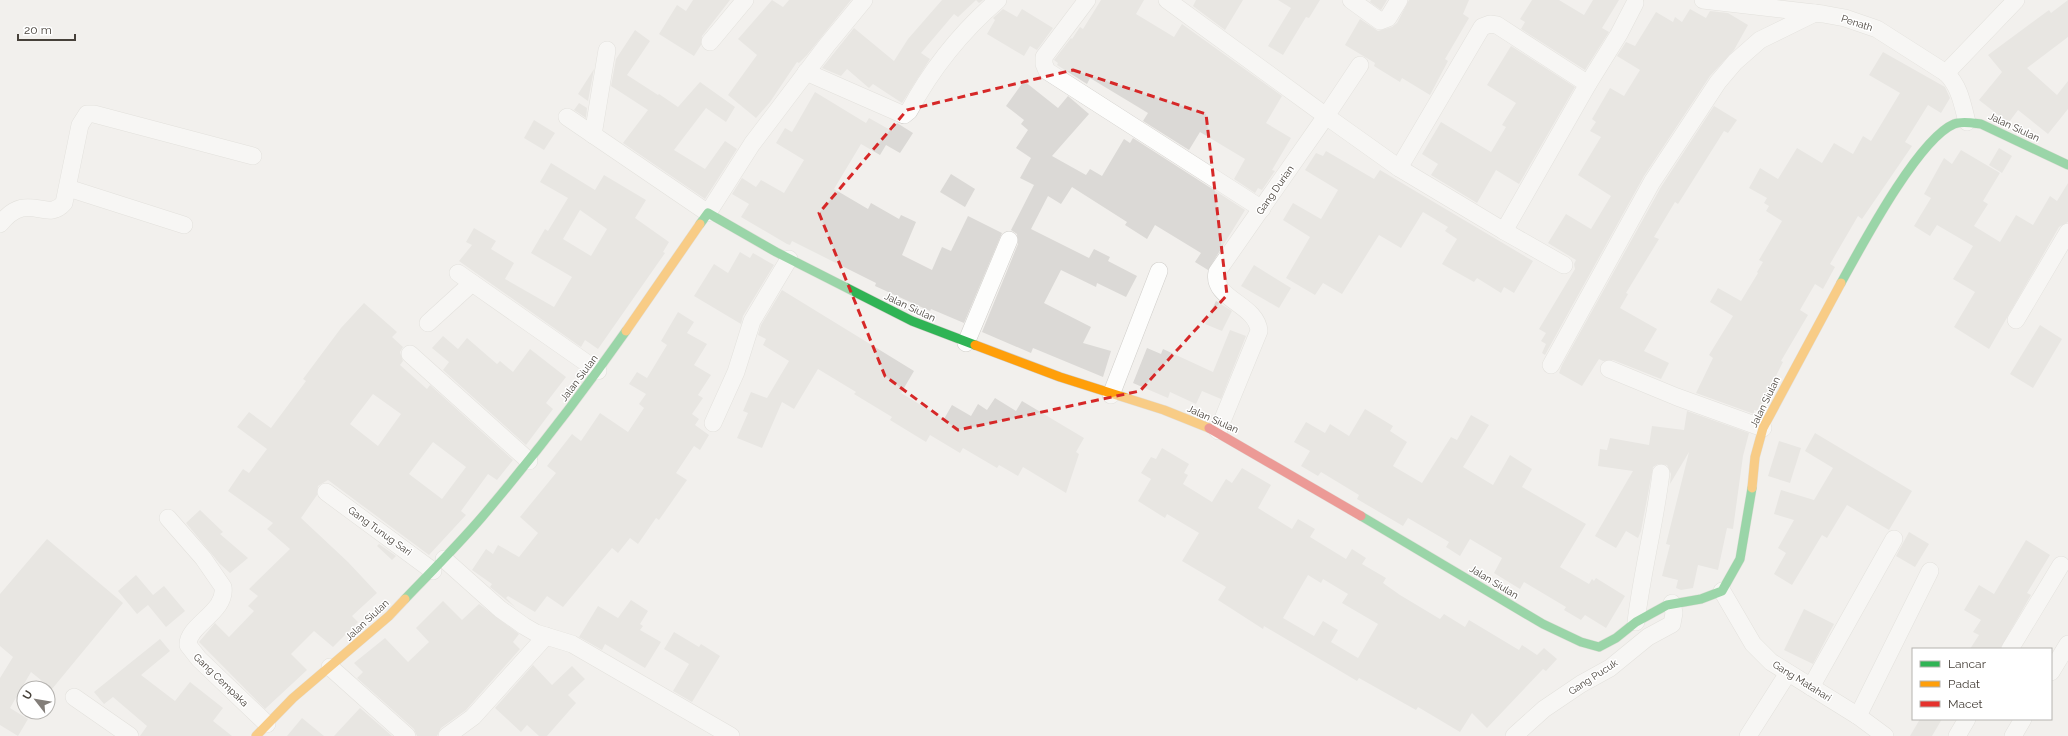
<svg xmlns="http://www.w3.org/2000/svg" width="2068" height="736" font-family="Raleway,sans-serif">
<rect width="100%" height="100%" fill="#f2f0ed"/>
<g fill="#dbd9d6" fill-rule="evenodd">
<path d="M693 0H730L702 36 701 45 694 56 659 34 677 5 686 11Z"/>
<path d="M772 0 783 7 789 0H851L807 55 799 63 797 62 770 102 756 118 728 95 757 55 738 39Z"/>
<path d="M942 0H983L979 3 976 0 958 17 954 14 921 53 930 59 902 103 873 84 869 88 847 69 841 76 822 68 854 28 894 61 908 39Z"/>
<path d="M1101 0H1144L1136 14 1174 37 1182 24 1282 96 1266 123 1291 138 1272 170 1275 171 1262 190 1258 188 1255 193 1234 179 1245 159 1200 132 1189 150 1143 121 1148 113 1090 78 1087 84 1057 65 1058 63 1054 60 1071 38 1072 39 1080 27 1083 29Z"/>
<path d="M1196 0H1243L1225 30 1193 6Z"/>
<path d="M1278 0H1320L1309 18 1306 17 1283 55 1268 46 1291 8Z"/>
<path d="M1371 0H1387L1381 10 1370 2Z"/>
<path d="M1409 0H1469L1463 14 1469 18 1445 59 1448 61 1430 95 1402 78 1400 82 1374 66 1375 63 1345 45 1360 19 1378 31 1392 27 1397 23Z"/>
<path d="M1532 0H1559L1584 15 1593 0H1619L1602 28 1609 32 1585 70 1521 29 1525 22 1520 19Z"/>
<path d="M2068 0V37L2027 68 2057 95 2068 81V109L2048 134 2018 110 2009 122 2006 121 1979 100 2002 72 1988 55 2049 10 2051 13Z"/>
<path d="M1003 9 1017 17 1022 9 1053 28 1037 50 1030 46 1024 56 987 34 995 20 993 18Z"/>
<path d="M1690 9 1706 18 1710 11 1728 13 1748 25 1734 50 1710 76 1644 176 1545 355 1542 353 1546 344 1541 341 1546 333 1539 329 1575 269 1574 264 1576 260 1548 243 1566 214 1591 229 1611 196 1578 175 1601 137 1590 131 1596 122 1592 119 1610 88 1624 96 1640 70 1617 56 1626 42 1635 46 1656 12 1673 22 1675 17 1682 22Z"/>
<path d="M635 30 650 41 627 75 658 95 659 94 678 107 700 82 735 107 726 122 706 108 674 150 705 169 725 141 737 149 705 199 623 143 648 110 611 86 616 59Z"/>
<path d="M1511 46 1575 87 1519 184 1496 170 1477 203 1431 175 1438 164 1422 154 1441 122 1491 152 1506 127 1502 125 1516 103 1487 85Z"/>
<path d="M1883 52 1945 87 1950 98 1941 113 1928 105 1905 142 1912 146 1862 219 1858 216 1830 264 1835 267 1823 289 1815 284 1800 310 1808 315 1781 361 1783 362 1758 411 1754 410V414L1696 393 1713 358 1709 355 1733 316 1710 302 1718 288 1741 301 1758 273 1757 272 1763 262 1759 260 1782 221 1766 211 1769 206 1764 203 1767 198 1749 188 1760 168 1778 179 1797 148 1822 163 1834 143 1853 154 1863 136 1871 141 1900 93 1869 75Z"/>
<path d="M594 69 588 101 578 94Z"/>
<path d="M1024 81 1058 108 1068 96 1089 114 1052 156 1086 175 1090 169 1102 176 1124 139 1130 143 1133 138 1245 210 1208 270 1195 262 1201 253 1155 225 1147 239 1125 225 1127 222 1072 187 1061 204 1048 196 1031 229 1089 258 1094 249 1110 257 1108 261 1137 276 1126 297 1097 283 1096 287 1061 270 1044 303 1091 327 1083 343 1111 351 1103 377 1033 348 1031 353 982 332 1018 244 1017 234 1011 230 1034 185 1020 178 1031 158 1016 148 1028 130 1021 124 1024 120 1006 106Z"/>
<path d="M815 92 866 123 869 118 892 131 897 123 913 133 900 153 886 145 880 155 861 144 834 189 868 209 871 203 899 219 901 215 916 222 902 255 932 270 942 247 951 251 968 216 1002 233 964 323 931 309 930 311 875 286 876 283 792 241 790 245 787 244 741 217 749 204 732 194 742 178 756 187 761 180 784 193 804 160 776 143 785 128 792 132Z"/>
<path d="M579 103 587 108 586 118 574 110Z"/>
<path d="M1714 106 1737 120 1728 133 1724 131 1678 204 1675 202 1654 237 1659 239 1626 293 1628 294 1620 308 1657 329 1644 351 1669 363 1661 379 1613 360 1603 361 1599 359 1582 386 1559 373 1562 365 1661 187Z"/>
<path d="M534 120 555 133 544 150 524 138Z"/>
<path d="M1999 148 2012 156 2002 173 1989 165Z"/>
<path d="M1961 150 2000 173 1983 201 1988 204 1974 226 2000 242 2016 215 2033 225 2050 196 2057 201 2068 183V222L2059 227 1989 349 1954 327 1975 292 1953 279 1973 246 1937 225 1930 236 1914 226 1931 198 1924 194 1944 158 1952 164Z"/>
<path d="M1326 151 1374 179 1380 170 1533 261 1514 293 1504 287 1501 293 1477 278 1474 282 1442 264 1457 239 1445 231 1448 227 1423 212 1401 248 1379 235 1342 294 1323 283 1315 295 1286 278 1310 237 1283 220 1293 203 1321 219 1338 190 1305 170 1316 153 1323 156Z"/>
<path d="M551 163 595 190 604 175 646 200 635 218 669 242 663 252 665 253 598 349 585 340 581 347 578 345 459 261 472 245 466 242 474 228 496 241 491 249 514 263 505 279 554 307 572 277 531 253 545 229 548 231 568 198 540 182ZM580 210 607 229 591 256 563 239Z"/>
<path d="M951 174 975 189 965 207 940 192Z"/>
<path d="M740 252 750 258 753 253 774 265 743 316 741 324 694 296 714 264 728 273Z"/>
<path d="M1254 265 1291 288 1279 308 1241 286Z"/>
<path d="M782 290 914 371 901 393 944 419 952 405 971 416 978 404 987 410 995 398 1016 411 1022 401 1084 438 1076 452 1079 454 1066 493 1023 467 1018 476 999 465 997 468 963 448 960 453 930 435 926 442 890 420 892 417 854 394 856 392 818 369 794 409 782 402 762 448 737 438 748 413 743 411 751 392 767 398 789 361 763 345 766 339 758 335 761 325Z"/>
<path d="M1216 301 1232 311 1222 331 1205 324Z"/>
<path d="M364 303 397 332 392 337 403 347 400 352 403 361 400 365 427 389 430 385 513 460 497 480 488 474 461 511 466 515 429 555 328 480 318 486 317 495 301 518 348 562 377 593 352 616 358 622 333 647 314 631 291 654 307 670 265 709 199 642 215 623 229 637 254 611 248 606 258 596 249 589 290 549 267 529 273 523 228 491 243 469 249 473 267 449 237 427 249 412 271 428 306 381 303 379 341 328ZM373 394 401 414 378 446 350 424ZM433 442 466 467 442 499 409 474Z"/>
<path d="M678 312 694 322 687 333 707 344 694 365 711 375 698 395 703 398 692 414 699 419 695 425 709 435 700 450 694 446 676 473 687 480 659 520 656 518 638 544 630 538 618 553 612 548 563 607 547 596 535 612 508 596 506 598 516 608 490 587 492 584 472 570 486 549 493 554 498 545 519 557 538 533 520 517 556 473 547 466 572 434 581 441 600 413 628 432 644 408 639 404 646 394 629 384 637 372 647 378 667 345 661 341Z"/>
<path d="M2040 325 2062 339 2033 388 2010 374Z"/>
<path d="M1230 330 1246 336 1221 399 1202 391 1196 404 1170 392 1168 398 1133 383 1147 348 1161 354 1163 349 1213 372Z"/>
<path d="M443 336 458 349 467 338 497 364 500 361 513 372 530 349 566 377 546 403 553 409 526 445 443 370 449 362 432 348Z"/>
<path d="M1365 409 1393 426 1390 431 1407 442 1393 466 1422 483 1451 437 1457 440 1471 415 1489 425 1463 467 1493 485 1510 455 1532 469 1522 487 1586 524 1560 567 1589 584 1592 579 1594 581 1596 578 1625 596 1606 628 1585 615 1581 620 1564 610 1566 607 1524 582 1520 589 1494 573 1502 558 1470 539 1460 556 1446 547 1449 542 1408 518 1403 526 1357 499 1359 495 1321 472 1318 476 1301 466 1310 451 1294 442 1306 422 1325 433 1330 424 1349 436Z"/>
<path d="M1687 411 1749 433 1743 456 1733 529 1727 528 1718 570 1698 565 1693 588 1681 590 1676 588 1678 580 1662 576 1670 545 1666 544 1689 452 1670 484 1671 474 1667 465 1658 464 1653 467 1641 531 1638 538 1626 531 1616 548 1595 536 1633 471 1598 466 1600 449 1607 450 1610 438 1649 445 1652 426 1684 430Z"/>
<path d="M1815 433 1912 491 1889 530 1847 505 1827 538 1822 535 1792 585 1774 574 1786 553 1778 548 1794 520 1774 514 1781 490 1814 500 1833 468 1805 451Z"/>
<path d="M1779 441 1801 448 1790 483 1768 476Z"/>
<path d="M1162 448 1189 464 1184 473 1188 475 1183 484 1212 502 1226 479 1232 483 1242 468 1271 485 1258 508 1292 529 1298 519 1315 529 1310 537 1346 559 1352 549 1366 558 1362 564 1386 578 1383 583 1400 595 1440 619 1444 614 1465 627 1469 620 1519 650 1522 645 1537 655 1544 648 1557 659 1546 671 1543 669 1487 728 1472 713 1460 732 1418 707 1416 710 1359 678 1357 681 1264 626 1263 629 1218 600 1226 587 1182 561 1199 533 1167 514 1165 518 1138 501 1151 479 1141 473 1151 457 1156 459ZM1308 575 1321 583 1323 579 1348 594 1342 603 1378 624 1358 658 1331 642 1338 630 1323 621 1314 636 1283 618Z"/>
<path d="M200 510 223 532 220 534 248 558 230 573 220 564 186 523Z"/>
<path d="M1909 532 1929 544 1915 567 1896 556Z"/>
<path d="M47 539 123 603 52 689 31 672 10 708 28 719 18 736 0 725V678L13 657 0 646V594Z"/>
<path d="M2026 540 2050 555 2027 593 2031 595 2000 649H1970L1979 635 1973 632 1981 620 1964 610 1979 585 1994 594Z"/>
<path d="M379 544 396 556 392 560 377 546Z"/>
<path d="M136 575 153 595 164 586 185 611 166 627 148 605 137 614 118 591Z"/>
<path d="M631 600 648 611 640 624 643 626 640 630 661 642 645 668 605 644 602 650 579 637 598 606 618 618Z"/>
<path d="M443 601 462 620 479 604 519 634 513 642 520 649 466 710 441 728 437 736H417L414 729 357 678 363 672 354 663 385 638 408 662 429 642 416 628Z"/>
<path d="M1804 609 1834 624 1813 664 1784 650Z"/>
<path d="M674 632 699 647 701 644 720 656 692 702 673 691 689 664 664 649Z"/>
<path d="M160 639 170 651 141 675 175 701 190 682 223 708 213 721 232 736H140L147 726 113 697 104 704 94 692Z"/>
<path d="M533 665 552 685 572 666 585 679 568 695 576 703 547 736H539L527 725 521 732 495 708Z"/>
<path d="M360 708 392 736H334Z"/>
<path d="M302 718 324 736H287Z"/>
<path d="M1920 719H1942L1932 736H1910Z"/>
</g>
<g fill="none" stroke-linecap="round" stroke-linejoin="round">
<defs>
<g id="street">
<path d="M1087 0 1044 57V64L1047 71 1262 209"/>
<path d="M1167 0 1326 116 1217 272C1211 299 1257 304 1259 331L1218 431"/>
<path d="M1351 0 1380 21 1388 18 1399 0"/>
<path d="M1703 0 1823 14 1845 18 1877 29 1946 73C1960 87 1962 103 1967 122"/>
<path d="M710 42 745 0"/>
<path d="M1360 65 1326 116 1399 168 1504 231 1588 84 1619 34 1635 3"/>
<path d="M806 72 904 115 909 111C932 68 961 32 998 0"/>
<path d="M1946 73 2016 0"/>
<path d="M567 117 708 213 752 144 827 45 864 0"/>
<path d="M593 135 607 50"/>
<path d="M1399 168 1482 27 1490 24 1497 25 1588 84"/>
<path d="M68 188 184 225"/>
<path d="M0 224C28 189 46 224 64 203L80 125 87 114H94L253 156"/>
<path d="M1504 231 1564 265"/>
<path d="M458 273 598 371"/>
<path d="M2016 320 2068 232"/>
<path d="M428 323 472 283"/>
<path d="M966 343 1009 240"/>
<path d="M410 354 529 461"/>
<path d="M1551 365 1652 182 1718 82 1735 62 1760 40 1815 13"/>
<path d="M1609 369 1677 397 1763 428"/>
<path d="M1111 395 1159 271"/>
<path d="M713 423 736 372 752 321 789 259"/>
<path d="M326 492 433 571"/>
<path d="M168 518 203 558 223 587C227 612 187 625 188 645L199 659 267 724"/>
<path d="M444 559 500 609 524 626 536 633 572 644 731 736"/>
<path d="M1722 591 1753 644 1771 662 1858 716 1885 736"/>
<path d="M1636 622C1642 572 1655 523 1661 473"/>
<path d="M2010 649 2061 565"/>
<path d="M330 667 407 736"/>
<path d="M2051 672 2068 644"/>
<path d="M1811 687 1894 539"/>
<path d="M74 697 130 736"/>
<path d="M1858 716 1930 571"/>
<path d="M447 736 473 717 546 636"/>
<path d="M1514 736 1544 709 1581 684 1610 668 1648 637 1672 624 1674 613 1672 603"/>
<path d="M1748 736 1788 673"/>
<path d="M1957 736 1967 719"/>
<path d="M2013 736 2023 719"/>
</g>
<g id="fast">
<path d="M700 224 708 213 776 252 912 321 975 345"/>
<path d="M1841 283C1861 247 1918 139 1954 124 1962 121 1972 123 1981 124L2068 165"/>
<path d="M1361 516 1543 624 1581 642 1599 647 1616 638 1636 622 1667 605 1701 599 1722 591 1740 559 1752 488"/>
<path d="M405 599C431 572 458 545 482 517 533 457 581 395 626 331"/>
</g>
<g id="slow">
<path d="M626 331 700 224"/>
<path d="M975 345 1060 377 1164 410 1209 428"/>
<path d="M1752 488 1755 457 1763 428 1841 283"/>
<path d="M256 736 293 698 389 616 405 599"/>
</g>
<path id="jam" d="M1209 428 1361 516"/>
</defs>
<use href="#street" stroke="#d0ceca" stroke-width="18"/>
<use href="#fast" stroke="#d0ccc5" stroke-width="10"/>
<use href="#slow" stroke="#d0ccc5" stroke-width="10"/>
<use href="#jam" stroke="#d0ccc5" stroke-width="10"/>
<use href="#street" stroke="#fdfdfc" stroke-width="17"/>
<use href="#fast" stroke="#30b455" stroke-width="9"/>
<use href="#slow" stroke="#ff9f0a" stroke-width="9"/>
<use href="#jam" stroke="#e5322d" stroke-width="9"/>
</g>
<path d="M0 0H2068V736H0ZM1073 70 1206 114 1227 295 1140 391 958 430 885 376 819 213 907 110Z" fill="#f2f0ed" fill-opacity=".55" fill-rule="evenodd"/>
<path fill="none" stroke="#d62828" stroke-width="3" stroke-dasharray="8 5" stroke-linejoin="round" d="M1073 70 1206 114 1227 295 1140 391 958 430 885 376 819 213 907 110Z"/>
<g text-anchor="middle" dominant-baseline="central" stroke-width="3" stroke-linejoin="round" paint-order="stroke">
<g font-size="10" fill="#47413a" stroke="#fff">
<text transform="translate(1857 23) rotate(18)">Penath</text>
<text transform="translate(2014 127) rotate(25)">Jalan Siulan</text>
<text transform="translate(1275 190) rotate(-55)">Gang Durian</text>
<text transform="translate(910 307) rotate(25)">Jalan Siulan</text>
<text transform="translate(579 378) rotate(-53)">Jalan Siulan</text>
<text transform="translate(1765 402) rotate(-64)">Jalan Siulan</text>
<text transform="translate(1213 419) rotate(24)">Jalan Siulan</text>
<text transform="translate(380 531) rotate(36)">Gang Tunug Sari</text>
<text transform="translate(1494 582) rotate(31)">Jalan Siulan</text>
<text transform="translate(367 620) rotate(-43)">Jalan Siulan</text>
<text transform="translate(1593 677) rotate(-33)">Gang Pucuk</text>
<text transform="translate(221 680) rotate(44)">Gang Cempaka</text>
<text transform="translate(1802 681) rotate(32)">Gang Matahari</text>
</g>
</g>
<rect x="1912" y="648" width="140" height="72" fill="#ffffff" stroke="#b5b3b0"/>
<rect x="1920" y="661" width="20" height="6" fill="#30b455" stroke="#b5b3b0"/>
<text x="1948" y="668" font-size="12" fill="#47413a">Lancar</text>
<rect x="1920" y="681" width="20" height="6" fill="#ff9f0a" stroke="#b5b3b0"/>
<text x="1948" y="688" font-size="12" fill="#47413a">Padat</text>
<rect x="1920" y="701" width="20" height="6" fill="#e5322d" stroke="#b5b3b0"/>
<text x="1948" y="708" font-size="12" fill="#47413a">Macet</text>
<g transform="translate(36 700) rotate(301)"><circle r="19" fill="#ffffff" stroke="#b5b3b0"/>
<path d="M0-3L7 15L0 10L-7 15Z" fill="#837e79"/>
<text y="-6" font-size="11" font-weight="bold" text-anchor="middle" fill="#47413a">U</text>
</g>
<path d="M18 34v6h57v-6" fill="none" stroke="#47413a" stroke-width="2"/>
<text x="24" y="34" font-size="12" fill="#47413a" stroke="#ffffff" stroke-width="3" paint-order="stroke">20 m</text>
</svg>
